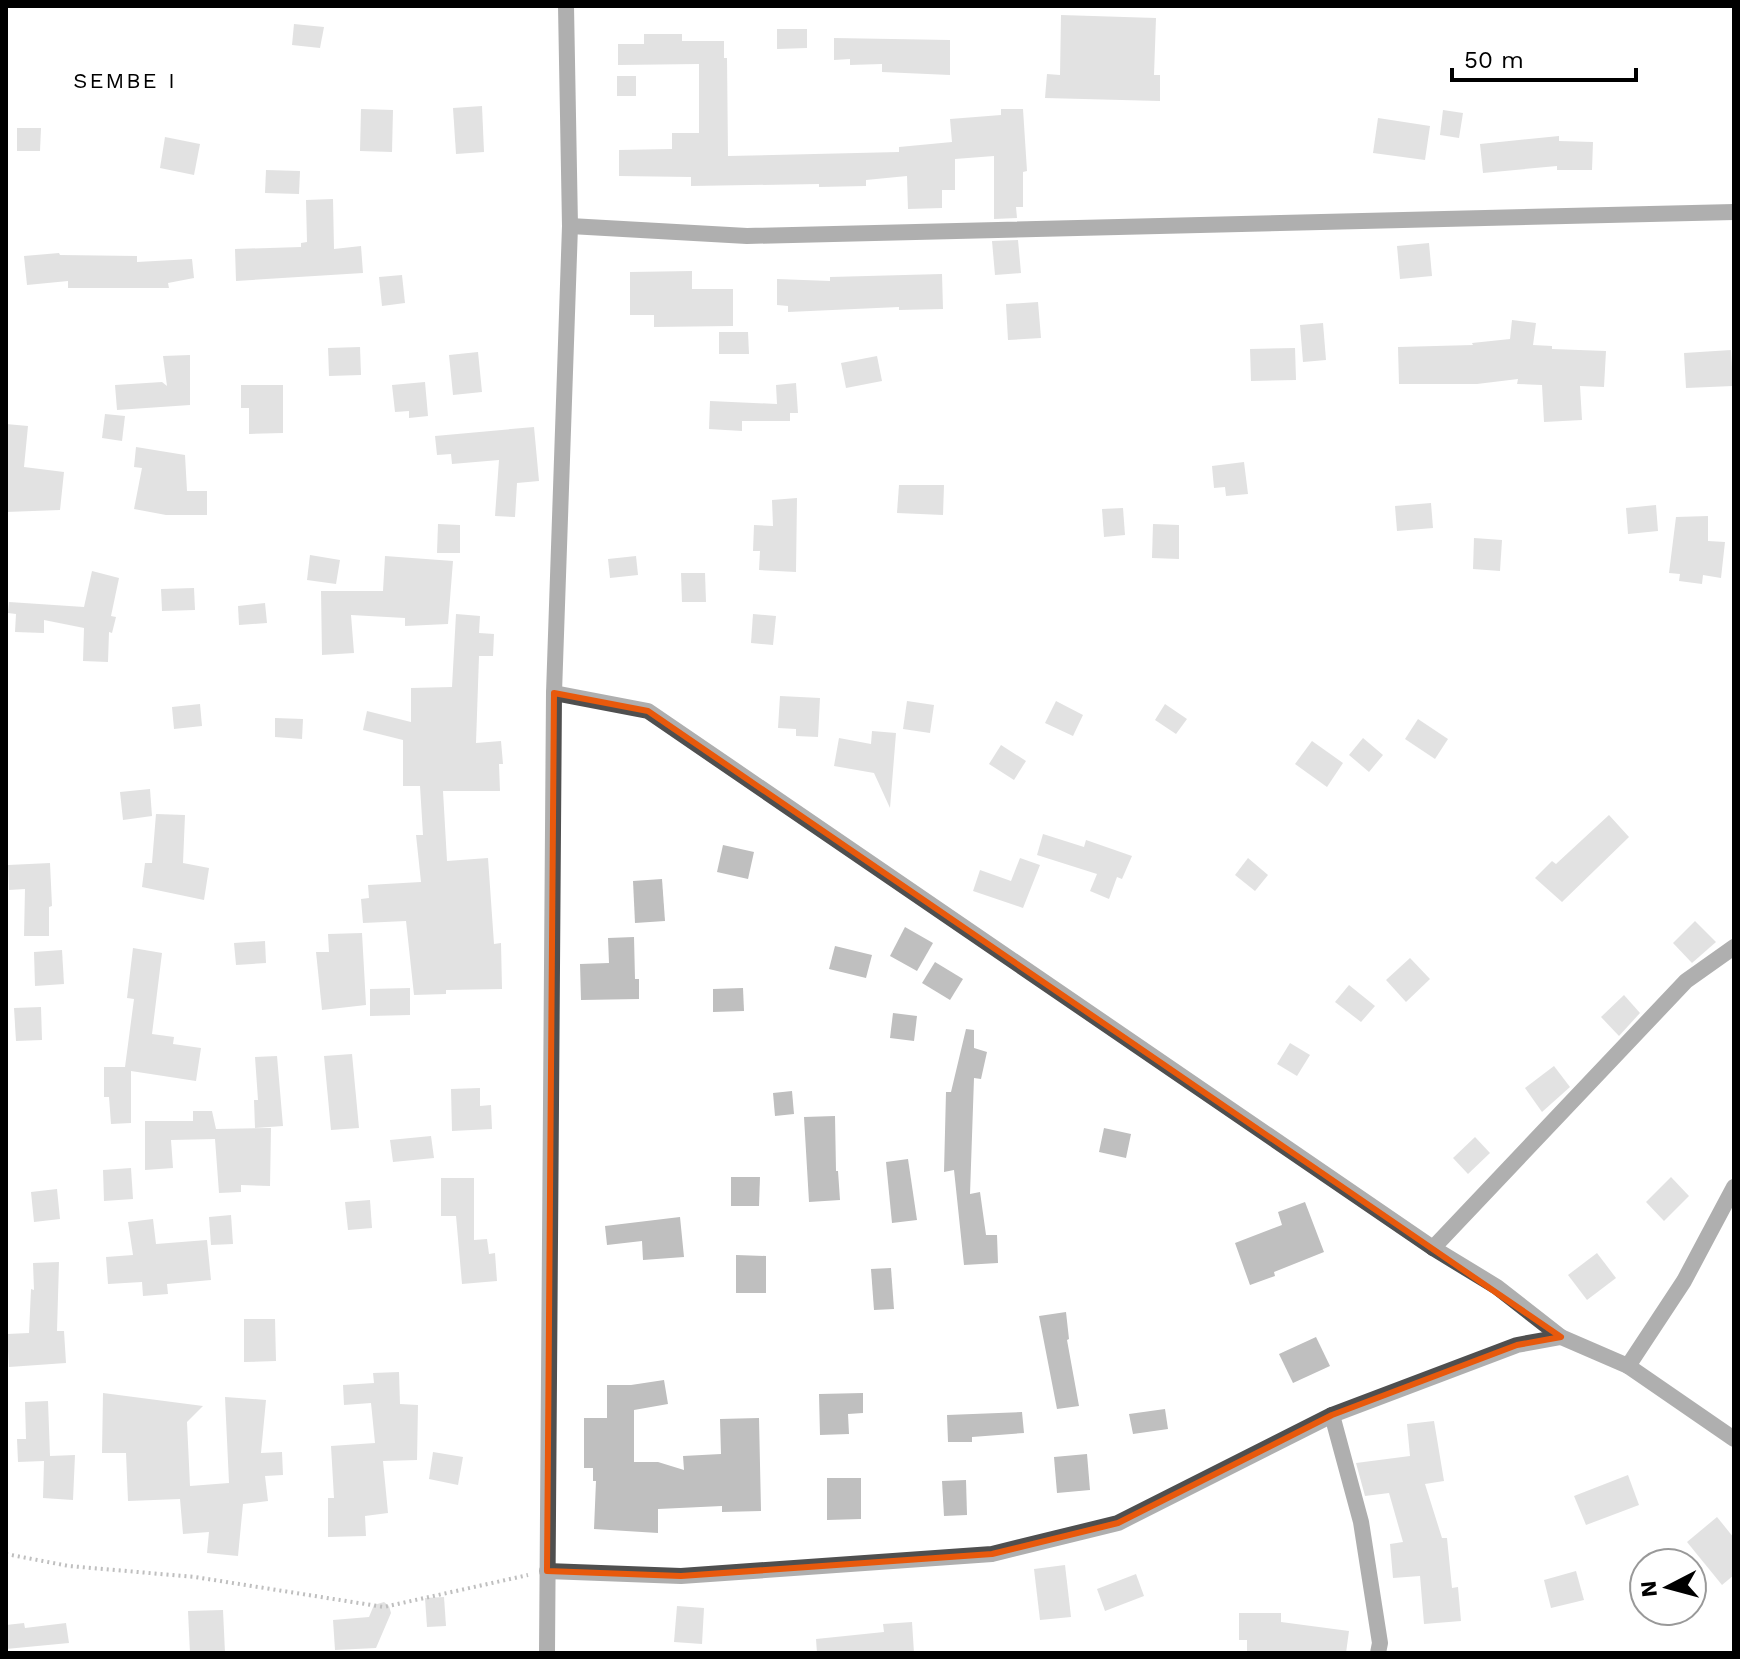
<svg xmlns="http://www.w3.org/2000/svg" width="1740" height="1659" font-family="'Work Sans',sans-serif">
<rect width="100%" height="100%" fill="#fff"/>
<g fill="#bfbfbf">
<path d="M1061 15 1156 18 1154 75H1160V101L1045 98 1047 74 1060 75Z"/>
<path d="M294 24 324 27 320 48 292 45Z"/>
<path d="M777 29H807V48L777 49Z"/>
<path d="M644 34H682V41H724V58H727L728 156 899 152V147L952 142 950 119 1001 115V109H1023L1027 171 1023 172V207H1016L1017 218 994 219V156L955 159V190H942V208L908 209 907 176 866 180V186L819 187V184L691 186V177L619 176V150L672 149V133H699V64L618 65V44H644Z"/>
<path d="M834 38 950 40V75L882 72V64L850 65V59L834 60Z"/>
<rect x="617" y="76" width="19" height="20"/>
<path d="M482 106 484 152 456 154 453 108Z"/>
<path d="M361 109 393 110 392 152 360 151Z"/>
<path d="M1443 110 1463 113 1459 138 1440 135Z"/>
<path d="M1378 118 1430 126 1425 160 1373 153Z"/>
<path d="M17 128H41L40 151H17Z"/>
<path d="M1559 136V141L1593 142 1592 170H1557V166L1483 173 1480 144Z"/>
<path d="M165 137 200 144 194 175 160 168Z"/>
<path d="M266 170 300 171 299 194 265 193Z"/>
<path d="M333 199 334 249 361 246 363 273 236 281 235 249 301 247V243L307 242 306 200Z"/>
<path d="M1018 240 1021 273 995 275 992 241Z"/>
<path d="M1429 243 1432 276 1400 279 1397 246Z"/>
<path d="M59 253 60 255 137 256V262L192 259 194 278 168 283 169 288H68V281L27 285 24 256Z"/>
<path d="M692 271V289H733V326L654 327V315H630V272Z"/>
<path d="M942 274 943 309 899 310V307L788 312V306L777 305V279L830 281V277Z"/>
<path d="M402 275 405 303 382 306 379 277Z"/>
<path d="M1038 302 1041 338 1008 340 1006 304Z"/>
<path d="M1512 320 1536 323 1533 345 1552 346V349L1606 351 1604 387 1580 386 1582 420 1544 422 1542 385 1517 384 1518 379 1477 384H1399L1398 347 1473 345 1472 343 1510 339Z"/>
<path d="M1323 323 1326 360 1303 362 1300 325Z"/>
<path d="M719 332H748L749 354H719Z"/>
<path d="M360 347 361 375 329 376 328 348Z"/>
<path d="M1295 348 1296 380 1251 381 1250 349Z"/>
<path d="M1731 350 1733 386 1686 388 1684 353Z"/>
<path d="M478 352 482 392 453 395 449 355Z"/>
<path d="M190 355V405L117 410 115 385 162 382 167 386 163 356Z"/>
<path d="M877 356 882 381 846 388 841 363Z"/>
<path d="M425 382 428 416 409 418V411L395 412 392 385Z"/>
<path d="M796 383 798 413H790V421H742V431L709 429 710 401 777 404 776 385Z"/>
<path d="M241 385H283V433L249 434V408H241Z"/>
<path d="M105 414 125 416 122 441 102 438Z"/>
<path d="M6 424 28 426 24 467 64 472 60 510 6 512Z"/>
<path d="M534 427 539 481 517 483 515 517 495 516 499 460 452 464 451 454 437 455 435 436Z"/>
<path d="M136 447 185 455 187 491H207V515H166L134 509 142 468 134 467Z"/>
<path d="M1244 462 1248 494 1226 496 1225 487 1214 488 1212 466Z"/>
<path d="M899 485H944L943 515 897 513Z"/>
<path d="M797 498 796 572 759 570 760 551H753L754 525 773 526 772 500Z"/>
<path d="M1431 503 1433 528 1397 531 1395 506Z"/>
<path d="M1656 505 1658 531 1628 534 1626 508Z"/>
<path d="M1123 508 1125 535 1104 537 1102 509Z"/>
<path d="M1708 516V541L1725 542 1721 578 1703 575 1702 584 1679 581 1680 574 1669 573 1676 517Z"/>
<path d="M438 524 460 525V553H437Z"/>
<path d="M1153 524 1179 525V559L1152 558Z"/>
<path d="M1474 538 1502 540 1500 571 1473 569Z"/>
<path d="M310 555 340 560 336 584 307 580Z"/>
<path d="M385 556 453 561 448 624 405 626V618L351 615 354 653 322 655 321 591H383Z"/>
<path d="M636 556 638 575 610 578 608 559Z"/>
<path d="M92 571 119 578 111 616 116 617 112 633 109 632 108 662 83 661 84 628 44 620V633L15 632 16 614 8 613 9 602 84 607Z"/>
<path d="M681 573H705L706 602H682Z"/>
<path d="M194 588 195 610 162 611 161 589Z"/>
<path d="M265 603 267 623 239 625 238 606Z"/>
<path d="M456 614 480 616 479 633 494 634 493 656H479L476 743 501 741 503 764H499L500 791H443L447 861 488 858 494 944 501 943 502 989 446 990V994L414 995 406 921 363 923 361 899 369 898 368 885 421 882 416 835H423L420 786H403V740L363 730 367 711 411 722V688L452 687Z"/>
<path d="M753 614 776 616 773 645 751 643Z"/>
<path d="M780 696 820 698 818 737 796 736V729L778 728Z"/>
<path d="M907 701 934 705 930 733 903 729Z"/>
<path d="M1056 701 1083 715 1073 736 1045 723Z"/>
<path d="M200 704 202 726 174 729 172 707Z"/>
<path d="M1165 704 1187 719 1176 734 1155 720Z"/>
<path d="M275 718 303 719 302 739 275 737Z"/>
<path d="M1418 719 1448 739 1435 759 1405 739Z"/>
<path d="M872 731 896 733 890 808 874 773 834 766 839 738 871 744Z"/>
<path d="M1363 738 1383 755 1369 772 1349 755Z"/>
<path d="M1312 741 1343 763 1327 787 1295 764Z"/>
<path d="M1001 745 1026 761 1014 780 989 764Z"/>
<path d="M150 789 152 816 123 820 120 792Z"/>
<path d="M156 814 185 815 183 863 209 868 204 900 142 887 145 863H152Z"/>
<path d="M1609 815 1629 837 1562 902 1535 878 1552 861 1556 864Z"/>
<path d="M1043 834 1084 847 1086 840 1132 856 1122 879 1117 877 1109 899 1090 891 1097 874 1037 855Z"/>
<path d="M723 845 754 852 748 879 717 872Z"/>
<path d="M1020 858 1040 865 1023 908 973 891 980 870 1011 881Z"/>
<path d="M1248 858 1268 875 1255 891 1235 875Z"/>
<path d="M50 863 52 906 49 907V936H24L25 889 9 890 8 865Z"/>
<path d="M662 879 665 921 635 923 633 881Z"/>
<path d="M1695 921 1716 942 1692 963 1673 943Z"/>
<path d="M905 927 933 943 917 971 890 956Z"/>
<path d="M362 933 366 1005 322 1010 316 952H329L328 934Z"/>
<path d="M634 937 635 979H639V999L581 1000 580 964 609 963 608 938Z"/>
<path d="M265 941 266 963 236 965 234 943Z"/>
<path d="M835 946 872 955 866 978 829 969Z"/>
<path d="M133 948 162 953 152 1034 174 1037 173 1044 201 1048 196 1081 131 1071V1123L111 1124 109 1097H104V1067H125L134 999 127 998Z"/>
<path d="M62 950 64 984 35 986 34 952Z"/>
<path d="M1410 958 1430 979 1406 1002 1386 980Z"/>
<path d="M935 962 963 979 950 1000 922 983Z"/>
<path d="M1349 985 1375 1006 1361 1022 1335 1002Z"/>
<path d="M410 988V1015L370 1016V989Z"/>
<path d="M743 988 744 1011 713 1012V989Z"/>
<path d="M1624 995 1640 1013 1619 1036 1601 1017Z"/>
<path d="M41 1007 42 1040 16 1041 14 1008Z"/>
<path d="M893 1013 917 1016 914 1041 890 1038Z"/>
<path d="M966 1029 974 1030V1048L987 1052 981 1079 974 1078 970 1194 980 1192 986 1235H997L998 1263 964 1265 954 1170 944 1172 946 1092H951Z"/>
<path d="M1290 1043 1310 1055 1297 1076 1277 1064Z"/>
<path d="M352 1054 359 1128 331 1130 324 1056Z"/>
<path d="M277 1056 283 1126 255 1128 254 1100H258L255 1057Z"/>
<path d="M1554 1066 1570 1087 1542 1112 1525 1088Z"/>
<path d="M480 1088V1106L491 1105 492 1129 452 1131 451 1089Z"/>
<path d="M792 1091 794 1114 775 1116 773 1093Z"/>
<path d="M193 1111H212L216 1129 271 1128 270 1186 241 1185V1192L219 1193 215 1139 171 1140 173 1168 145 1170V1121H193Z"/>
<path d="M835 1116 836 1171H838L840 1200 809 1202 804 1117Z"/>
<path d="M1104 1128 1131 1134 1126 1158 1099 1152Z"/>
<path d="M431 1136 434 1158 393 1162 390 1140Z"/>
<path d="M1475 1137 1490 1153 1468 1174 1453 1158Z"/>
<path d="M908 1159 917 1220 892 1223 886 1162Z"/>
<path d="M131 1168 133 1199 104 1201 103 1170Z"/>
<path d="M731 1177H760L759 1206H731Z"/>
<path d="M1671 1177 1689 1196 1664 1221 1646 1202Z"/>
<path d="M441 1178H474V1240L487 1239 489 1254 495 1253 497 1281 462 1284 456 1216H441Z"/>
<path d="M57 1189 60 1219 34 1222 31 1192Z"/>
<path d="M370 1200 372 1228 348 1230 345 1202Z"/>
<path d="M1305 1202 1324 1252 1274 1272 1275 1276 1250 1285 1235 1243 1282 1225 1278 1212Z"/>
<path d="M231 1215 233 1244 211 1245 209 1217Z"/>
<path d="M680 1217 684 1257 643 1260 642 1241 607 1245 605 1226Z"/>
<path d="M153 1219 156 1244 207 1240 211 1280 167 1284 168 1294 143 1296 142 1282 108 1284 106 1257 133 1255 128 1222Z"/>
<path d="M1597 1253 1616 1278 1587 1300 1568 1275Z"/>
<path d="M736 1255 766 1256V1293H736Z"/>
<path d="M59 1262 57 1331H64L66 1363 9 1367 7 1334 29 1333 31 1289 34 1290 33 1263Z"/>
<path d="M891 1268 894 1309 874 1310 871 1269Z"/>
<path d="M1066 1312 1069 1339 1067 1340 1079 1406 1057 1409 1039 1316Z"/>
<path d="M244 1319H275L276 1361 244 1362Z"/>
<path d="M1316 1337 1330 1366 1293 1383 1279 1354Z"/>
<path d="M399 1372 400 1404 418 1405 417 1460 383 1461 388 1513 365 1516 366 1536 328 1537V1498H334L331 1446 375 1443 371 1403 344 1405 343 1385 374 1383 373 1373Z"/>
<path d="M664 1380 668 1404 634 1410V1462H658L684 1470 683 1456 721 1454 720 1419 759 1418 761 1511 722 1512V1506L658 1509V1533L594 1529 596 1481H593V1468H584V1418H607V1385H631Z"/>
<path d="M103 1393 203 1406 187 1422 190 1486 229 1483 225 1397 266 1400 261 1453 282 1452 283 1475 265 1476 268 1501 243 1504 238 1556 207 1553 209 1532 183 1534 180 1499 128 1501 126 1453H102Z"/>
<path d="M863 1393V1413L848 1414 849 1434 820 1435 819 1394Z"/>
<path d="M48 1401 50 1456 75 1455 73 1500 43 1498 44 1461 18 1462 17 1439H26L25 1402Z"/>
<path d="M1165 1409 1168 1429 1133 1434 1129 1414Z"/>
<path d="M1022 1412 1024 1433 972 1437V1442H948L947 1415Z"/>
<path d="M1434 1421 1444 1481 1425 1484 1442 1538H1447L1452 1588 1458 1587 1461 1621 1424 1624 1420 1576 1393 1578 1390 1544 1403 1542 1389 1493 1365 1496 1356 1463 1410 1456 1407 1424Z"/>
<path d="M433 1452 463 1457 458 1485 429 1479Z"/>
<path d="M1087 1454 1090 1490 1057 1493 1054 1457Z"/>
<path d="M1628 1475 1639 1505 1586 1525 1574 1496Z"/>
<path d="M827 1478H861V1519L827 1520Z"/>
<path d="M966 1480 967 1515 944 1516 942 1481Z"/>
<path d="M1717 1517 1734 1538V1575L1722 1585 1687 1542Z"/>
<path d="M1065 1565 1071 1617 1040 1620 1034 1569Z"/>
<path d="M1576 1571 1584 1600 1551 1608 1544 1580Z"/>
<path d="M1136 1574 1144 1596 1105 1611 1097 1589Z"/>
<path d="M444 1597 446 1626 427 1627 425 1598Z"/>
<path d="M384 1602 389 1606 391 1613 376 1648 335 1650 333 1620 369 1617 374 1605Z"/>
<path d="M677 1606 704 1608 702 1644 674 1642Z"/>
<path d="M223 1610 225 1653H190L188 1611Z"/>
<path d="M1239 1613H1281V1622L1349 1631 1346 1653H1247V1640H1239Z"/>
<path d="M912 1622 914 1653H817L816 1639 884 1632 883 1624Z"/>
<path d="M24 1623 25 1628 66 1623 69 1643 6 1649V1625Z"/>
</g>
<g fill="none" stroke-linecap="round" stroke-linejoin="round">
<path stroke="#717171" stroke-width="4" stroke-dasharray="2 4" stroke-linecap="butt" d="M6 1554 69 1566 195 1577 384 1607 528 1575"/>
<g stroke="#4f4f4f" stroke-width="16">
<path d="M570 226 747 236 1734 212"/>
<path d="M554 693 648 711 1433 1248 1497 1287 1561 1337 1628 1366 1734 1439"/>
<path d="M1433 1248 1686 981 1734 947"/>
<path d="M1628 1366 1684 1281 1734 1187"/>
<path d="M1332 1415 1361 1522 1380 1643 1378 1653"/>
<path d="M547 1571 681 1576 992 1554 1118 1523 1332 1415 1517 1345 1561 1337"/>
<path d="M547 1653 554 693 570 226 566 6"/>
</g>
</g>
<path d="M0 0H1740V1659H0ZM554 693 648 711 1561 1337 1517 1345 1332 1415 1118 1523 992 1554 681 1576 547 1571Z" fill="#fff" fill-opacity=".55" fill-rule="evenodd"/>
<path fill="none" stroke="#e8590c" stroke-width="6" stroke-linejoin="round" d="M554 693 648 711 1561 1337 1517 1345 1332 1415 1118 1523 992 1554 681 1576 547 1571Z"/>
<g text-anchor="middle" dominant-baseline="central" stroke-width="6" stroke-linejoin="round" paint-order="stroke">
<g font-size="22" letter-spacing="2" fill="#000" stroke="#fff">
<text x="125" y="80">SEMBE I</text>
</g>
</g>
<rect width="1740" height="1659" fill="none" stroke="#000000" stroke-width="16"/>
<g transform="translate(1668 1587) rotate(264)"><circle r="38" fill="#ffffff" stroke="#999999" stroke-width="2"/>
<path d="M0-6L14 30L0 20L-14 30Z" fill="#000000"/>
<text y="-12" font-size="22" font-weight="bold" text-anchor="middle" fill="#000000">N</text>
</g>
<path d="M1452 68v12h184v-12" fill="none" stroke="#000000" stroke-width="4"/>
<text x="1464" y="68" font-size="24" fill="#000000" stroke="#ffffff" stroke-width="6" paint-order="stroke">50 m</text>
</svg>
